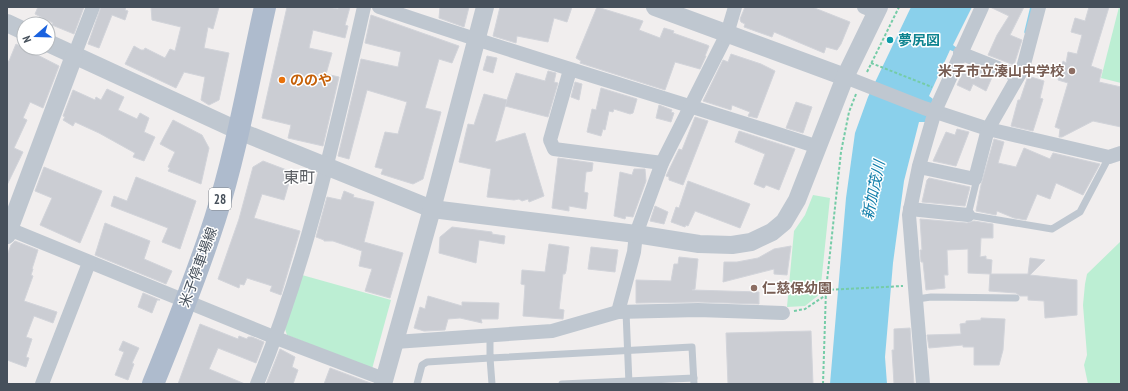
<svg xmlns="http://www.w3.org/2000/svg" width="1128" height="391" font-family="'PT Sans Narrow','Noto Sans JP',sans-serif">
<rect width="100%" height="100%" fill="#f1eeee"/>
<g fill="#bceed3">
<path d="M1119 7H1121V83L1101 78Z"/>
<path d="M813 195 830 198 820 294 805 306 787 307 794 231 805 215Z"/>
<path d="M1121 241V384H1088L1084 365 1087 355 1083 305 1085 284 1087 274Z"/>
<path d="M302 275 391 300 372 369 287 335 285 329Z"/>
</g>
<path fill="#8ad0eb" d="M911 7H972L953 45 957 48 955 52 950 50 929 96 933 99 925 122H919L904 181 893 263 885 357 887 384H830L846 198 855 133 868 97Z"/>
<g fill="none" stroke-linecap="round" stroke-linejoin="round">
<path stroke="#8ad0eb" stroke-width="3.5" d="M1026 32 1032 7"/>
</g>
<g fill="#cbcdd3" stroke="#d2d4da">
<path d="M38 7H84L74 34 52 25 53 23 35 14Z"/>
<path d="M101 7H126L125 10 128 11 125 20 112 15 99 48 88 44Z"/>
<path d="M151 7H219L213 29 208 27 204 48 229 53 219 100 209 105 201 100 205 77 184 72 176 88 125 64 134 46 141 50H144L145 48 165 58 170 49 175 51 181 27 152 20Z"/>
<path d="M287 7H328L338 9V7H350L345 25 348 26 345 38 313 30 309 48 332 53 326 74 339 77 323 146 288 138 291 125 262 118Z"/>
<path d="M440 7H469L464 27 439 18Z"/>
<path d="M500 7H572L567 22 554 18 548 42 517 36 516 43 493 36Z"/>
<path d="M597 7 643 21 639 30 660 38 664 28 674 31 673 33 707 45 709 46 705 56H706L700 69 675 62 665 90 580 63 581 61 576 58Z"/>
<path d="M745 7H812L850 22 841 44 837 50 826 47 824 53 774 32 772 37 744 27 745 24 741 22 740 19Z"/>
<path d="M990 7H1024L1010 35 1022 40 1014 65 988 55 997 35 1009 16Z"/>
<path d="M1089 7H1109L1091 66 1102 70 1099 82 1121 87V127L1093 121 1062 137H1059L1060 129 1055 127 1068 83 1058 80 1063 61 1066 63 1068 52 1077 54 1082 35 1071 32 1075 18 1085 21Z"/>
<path d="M371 15 459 46 452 63 439 59 425 108 441 112 423 179 413 184 381 174 383 169 375 167 385 132 398 134 407 102 367 90 349 159 338 156 361 59 398 67 401 52 365 43Z"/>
<path d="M16 44 59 66 43 108 30 102 23 118 27 120 14 148 23 152 7 185V61H9Z"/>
<path d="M731 54 761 64 775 71 757 118 748 116 750 112 732 105 731 110 703 101 723 60 728 62Z"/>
<path d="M487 56 497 58 493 73 483 70Z"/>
<path d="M970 66 993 75 986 91 973 84 970 91 957 85 963 72 966 74Z"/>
<path d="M548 71 556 73 554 82 558 83 548 117 505 106 516 73 545 81Z"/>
<path d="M1028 76 1044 81 1040 98 1043 99 1033 131 1011 126 1018 100H1020Z"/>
<path d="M575 82 582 84 579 100 571 97Z"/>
<path d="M601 88 637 99 633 113 630 114 614 109 613 112 609 111 605 130 603 129 601 136 587 132 592 109 596 110Z"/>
<path d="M107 89 124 97 118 110 137 119 140 113 149 118 144 132 155 137 144 161 133 157 135 153 99 133 75 122 73 126 63 120 65 117 63 116 73 90 95 100 96 97 101 100Z"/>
<path d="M484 94 507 100 495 142 525 133 544 196 529 202 528 199 522 201 519 199 514 200 487 197 491 169 459 162 468 124 474 125Z"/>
<path d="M796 102 812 107 803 133 786 128Z"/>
<path d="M659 105 672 110 671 112 674 113 671 122 656 118Z"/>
<path d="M695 117 708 121 683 185 669 180V177L666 176 679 149 682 150Z"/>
<path d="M173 120 202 135 209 148 201 184 168 171 170 168 168 167 175 152 160 144Z"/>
<path d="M957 129 969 132 956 166 933 161 946 132 955 135Z"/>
<path d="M739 131 795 149 779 190 766 185 764 188 754 184 765 154 735 142Z"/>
<path d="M994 139 1004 142 998 163 1016 167 1024 148 1050 159 1053 153 1100 164 1083 195 1056 183 1050 199 1037 194 1026 220 1014 218 997 211 996 215 976 211 981 185Z"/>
<path d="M558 158 593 163 592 171 586 172 584 192 588 193 586 209 569 206V211L552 208Z"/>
<path d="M263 161 292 172 284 200 262 194 254 218 300 231 281 295 270 291 272 286 247 278 244 285 240 284 239 288 218 279 239 219 253 167Z"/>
<path d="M44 167 102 191 80 243 40 225 52 198 35 191Z"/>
<path d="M634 169H645L646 181 633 217 626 216 625 219 614 216 620 172 632 175Z"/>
<path d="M136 177 196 201 180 249 162 242 168 228 111 206 114 196 127 201Z"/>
<path d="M929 178 970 187 965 206 922 202 927 180Z"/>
<path d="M688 181 750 204 740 228 695 211 688 226 686 225 685 227 671 222 676 207 679 208Z"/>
<path d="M344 191 354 195 353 197 374 202 364 242 403 253 390 298 365 291 372 269 359 266 362 251 333 241H324V240L316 237 327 197 341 200Z"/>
<path d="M655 206 668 212 664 224 650 221Z"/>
<path d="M920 219 967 223 974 221 993 224V238H981L980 257 986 256V259L992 260 991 274H1028L1030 258 1045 260 1030 275 1077 280V315L1045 318 1044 301 1028 300V296H1020L1016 293 989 291 990 274 968 273V249L947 250 948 275H944L945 288 926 290 923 262H921L920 250H922Z"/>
<path d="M105 223 150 241 144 259 172 271 166 284 95 255Z"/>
<path d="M452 227 492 232V234L505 236 504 244 479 240 476 263 439 253 440 237Z"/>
<path d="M15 241 38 250 32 269H33L31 275 33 276 24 301 57 312 53 323 34 316 26 337 32 339 26 357 29 358 26 367 7 360V255L11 245Z"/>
<path d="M549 244 569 247 566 271 565 274H563L559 309 564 310 563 319 523 316 525 285 521 284 522 270 545 272Z"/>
<path d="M791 246 787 275 774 274V269L723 282 724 262H737L758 258 774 249Z"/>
<path d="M591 247 618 250 615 272 588 269Z"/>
<path d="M679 257 698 259 695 289 692 290 759 292V304L698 302 636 303V280L671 281 674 264H678Z"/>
<path d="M143 293 160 300H157L152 313 138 307Z"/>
<path d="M428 296 462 306V302L499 303 498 319H481L482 323 460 318 448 319 445 330 424 331 414 328 420 307 425 309Z"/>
<path d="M981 318 1005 319 1003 350 999 365H974V347H963V345L929 348 927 335 961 334 960 324 966 323V321L981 320Z"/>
<path d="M200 324 238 339 239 336 247 339 248 337H252L264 342 256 363 218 348 209 369 245 384H178Z"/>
<path d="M910 328 914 384H894L892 350H894V329Z"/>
<path d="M811 331 813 384H728L726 333Z"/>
<path d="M123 341 139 348 132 363 134 364 128 380 115 375 124 352 119 350Z"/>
<path d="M280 349 295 357 292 367 298 370 293 384H266Z"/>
<path d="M330 368 373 384H324Z"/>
</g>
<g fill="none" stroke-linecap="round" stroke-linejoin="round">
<g stroke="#75cca7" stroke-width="2" stroke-dasharray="3 2" stroke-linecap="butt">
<path d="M871 63 932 87"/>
<path d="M867 72 899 7"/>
<path d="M826 290 903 286"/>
<path d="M794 311 805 309 826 295"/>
<path d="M823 384 826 290 841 152 849 112 856 94"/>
</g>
<g stroke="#bfc7d0" stroke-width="7">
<path d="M975 179 976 183 968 215 1052 229 1080 212 1109 157"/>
<path d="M917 299 931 297 1016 298"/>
<path d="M626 312 629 384"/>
<path d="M490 335V358L692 347 694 384"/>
<path d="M417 384 422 365 427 362 490 358 492 384"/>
<path d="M562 384 694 378"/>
</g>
<g stroke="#bfc7d0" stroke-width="14">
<path d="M379 7C524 57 672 99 818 147"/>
<path d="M864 7 876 12"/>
<path d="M960 53 1018 76"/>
<path d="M74 56 93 7"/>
<path d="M570 70 550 140 554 149 662 163"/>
<path d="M845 77 924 108 988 129 1109 157 1121 153"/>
<path d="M919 167 975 179 988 129 1023 68 1039 7"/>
<path d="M910 209 968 215"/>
<path d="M9 229 276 338 384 379"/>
<path d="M618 312 634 252 636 234 662 163 727 34 735 7"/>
<path d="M395 342 552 331 618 312 698 310 783 313"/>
<path d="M42 384 89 263"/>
<path d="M257 384C307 263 335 134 364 7"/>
<path d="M923 384 909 215 919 166 935 111 982 7"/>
</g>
<g stroke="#bfc7d0" stroke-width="18">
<path d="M655 7 845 77"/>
<path d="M7 23 24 31"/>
<path d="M48 43 239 131 432 209 636 234 699 244 732 245 751 242 772 232 784 222 797 200 845 77 879 7"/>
<path d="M7 235 74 56"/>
<path d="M383 384 432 209 485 7"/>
</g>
<path stroke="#aebbcd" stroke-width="22" d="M153 384C175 330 197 275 215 219 237 150 249 78 265 7"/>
</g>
<circle fill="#0f9aa8" stroke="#fff" stroke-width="1.5" cx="890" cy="40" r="4"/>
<g fill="#8d6e63" stroke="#fff" stroke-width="1.5">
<circle cx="1072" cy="71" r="4"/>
<circle cx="754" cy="288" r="4"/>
</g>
<circle fill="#e8710a" stroke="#fff" stroke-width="1.5" cx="282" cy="80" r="4"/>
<g text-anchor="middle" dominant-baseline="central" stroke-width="3" stroke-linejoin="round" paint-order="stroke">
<rect fill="#fff" stroke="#7e848c" stroke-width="1" x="209" y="188" width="22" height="22" rx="3"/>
<g font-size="13" font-weight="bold" fill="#46505b">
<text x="220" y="199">28</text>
</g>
<g font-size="14" font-weight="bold" fill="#0d838f" stroke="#fff" text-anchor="start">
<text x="898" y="40">夢尻図</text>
</g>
<g font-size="14" font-weight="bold" fill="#785e54" stroke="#fff" text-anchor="end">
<text x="1064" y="71">米子市立湊山中学校</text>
<text x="762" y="288" text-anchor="start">仁慈保幼園</text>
</g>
<g font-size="14" font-weight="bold" fill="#c56008" stroke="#fff" text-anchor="start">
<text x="290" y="80">ののや</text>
</g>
<g font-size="14" fill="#46505b" stroke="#fff">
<text transform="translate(198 267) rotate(-70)">米子停車場線</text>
</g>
<g font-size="15" font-style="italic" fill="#0d7ca8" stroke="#fff">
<text transform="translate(873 190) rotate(-78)">新加茂川</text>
</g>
<g font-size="16" fill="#5b5e63" stroke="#fff">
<text x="299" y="177">東町</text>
</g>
</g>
<rect width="1128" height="391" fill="none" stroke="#46505b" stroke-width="16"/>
<g transform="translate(36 36) rotate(250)"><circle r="19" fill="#ffffff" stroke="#b5b9bd"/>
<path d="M0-3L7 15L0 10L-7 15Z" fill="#1a62df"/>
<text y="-6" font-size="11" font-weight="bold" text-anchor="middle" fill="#46505b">N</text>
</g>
</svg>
